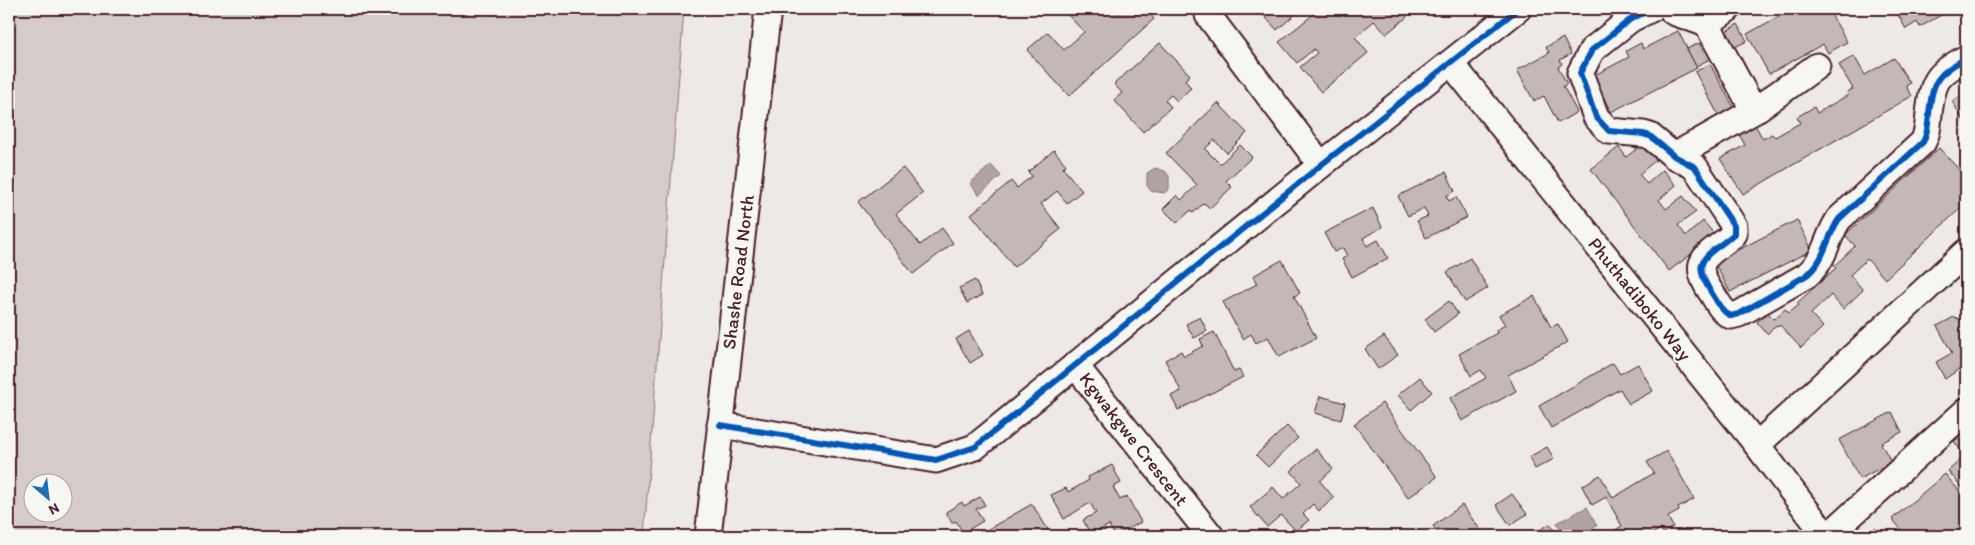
<svg xmlns="http://www.w3.org/2000/svg" width="1975" height="545" font-family="Itim,sans-serif">
<rect width="100%" height="100%" fill="#ece9e6"/>
<filter id="ink" filterUnits="userSpaceOnUse"><feTurbulence type="fractalNoise" baseFrequency=".02" numOctaves="2"/><feDisplacementMap in="SourceGraphic" scale="10" xChannelSelector="R" yChannelSelector="G"/><feConvolveMatrix kernelMatrix="1 2 1 2 8 2 1 2 1" color-interpolation-filters="sRGB"/></filter>
<g filter="url(#ink)">
<path fill="#d4cbca" stroke="#8f757a" fill-rule="evenodd" d="M9 9H684L644 536H9ZM32 482H62V512H32Z"/>
<g fill="#b1a2a3" stroke="#886e73">
<path d="M991 165 1001 176 979 195 970 183Z"/>
<path d="M1155 168 1165 171 1169 176V189L1164 193 1151 191 1147 186V173Z"/>
<path d="M1587 507 1597 526 1578 536H1564L1557 523Z"/>
</g>
<g fill="#c4b7b7" stroke="#4a1f2b">
<path d="M1073 9H1117L1119 13 1124 9H1145L1154 19 1069 96 1027 50 1048 32 1064 50 1084 32 1067 14Z"/>
<path d="M1258 9H1301L1277 30Z"/>
<path d="M1320 9H1401L1407 17 1386 34 1374 21 1355 37 1368 53 1321 92 1300 67 1317 53 1314 49 1297 63 1279 42Z"/>
<path d="M1792 9H1840L1831 14 1847 42 1828 53 1823 44 1769 74 1747 34Z"/>
<path d="M1895 9H1947L1948 11 1920 27 1917 22 1906 29Z"/>
<path d="M1738 24 1747 41 1735 47 1726 31Z"/>
<path d="M1678 31 1697 68 1611 112 1593 76 1629 57 1626 51 1641 43 1643 49Z"/>
<path d="M1563 38 1571 54 1560 60 1562 64 1558 67 1567 84 1563 86 1577 112 1558 123 1544 96 1534 101 1517 70 1549 53 1546 47Z"/>
<path d="M1160 43 1190 75 1185 80 1191 88 1177 101 1171 95 1165 100 1171 107 1143 132 1114 100 1122 93 1114 84Z"/>
<path d="M1699 43 1708 60 1696 66 1687 49Z"/>
<path d="M1854 56 1865 75 1894 58 1910 83 1906 86 1912 96 1743 194 1720 159 1745 145 1735 127 1751 118 1763 139 1772 134 1775 137 1800 123 1797 117 1814 107 1817 113 1848 95 1847 92 1853 89 1839 65Z"/>
<path d="M1710 64 1734 108 1719 116 1695 72Z"/>
<path d="M1966 93V125L1952 101Z"/>
<path d="M1218 103 1247 133 1227 153 1214 140 1205 149 1220 164 1240 145 1252 157 1226 181 1232 187 1210 208 1204 203 1193 213 1191 210 1177 223 1163 209 1177 195 1181 200 1197 185 1166 153Z"/>
<path d="M1643 144 1656 160 1639 174 1647 184 1663 170 1676 185 1659 200 1666 209 1683 196 1696 212 1678 225 1686 236 1703 221 1716 236 1696 254 1694 252 1669 271 1591 169 1619 147 1626 157Z"/>
<path d="M1939 148 1966 177V203L1885 279 1867 259 1850 275 1863 290 1843 309 1831 295 1811 314 1823 327 1801 348 1780 325 1778 327 1776 325 1767 334 1757 322 1768 313 1774 319 1785 309 1789 313 1799 305 1797 303 1836 268 1834 266 1855 246 1845 235Z"/>
<path d="M1054 150 1066 165 1063 168 1082 191 1067 203 1057 191 1041 204 1061 229 1014 267 971 214 1011 181 1017 188 1032 176 1028 172Z"/>
<path d="M903 168 923 193 896 214 920 245 942 228 953 243 913 274 858 202Z"/>
<path d="M1446 172 1455 191 1446 196 1449 201 1456 197 1467 217 1426 238 1417 221 1428 216 1424 208 1408 216 1398 196Z"/>
<path d="M1373 208 1382 227 1363 238 1367 246 1378 240 1388 258 1352 277 1342 259 1347 256 1343 248 1334 252 1324 233Z"/>
<path d="M1797 220 1812 250 1730 292 1714 262Z"/>
<path d="M1470 258 1488 288 1465 302 1447 272Z"/>
<path d="M1282 260 1300 293 1294 296 1316 338 1279 357 1268 337 1256 343 1251 334 1243 339 1223 302 1257 284 1253 276Z"/>
<path d="M975 280 982 295 967 303 959 288Z"/>
<path d="M1534 296 1551 327 1558 324 1568 342 1508 375 1516 391 1462 421 1450 398 1486 378 1481 370 1471 376 1459 354 1497 333 1496 330 1505 325 1499 315Z"/>
<path d="M1449 301 1458 314 1434 332 1425 319Z"/>
<path d="M1200 317 1207 331 1194 338 1186 324Z"/>
<path d="M1954 317 1962 320 1966 318V368L1965 365 1945 379 1936 362 1952 353 1937 326Z"/>
<path d="M969 331 983 355 970 363 956 339Z"/>
<path d="M1214 332 1234 372 1239 370 1243 377 1178 410 1171 396 1181 391 1165 360 1181 351 1184 356 1203 346 1200 339Z"/>
<path d="M1384 336 1398 355 1378 369 1365 349Z"/>
<path d="M1613 363 1620 374 1638 364 1653 391 1629 404 1620 389 1551 428 1539 406Z"/>
<path d="M1420 377 1432 392 1411 410 1398 395Z"/>
<path d="M1320 396 1345 403 1341 420 1315 413Z"/>
<path d="M1382 403 1437 477 1408 498 1354 424Z"/>
<path d="M1892 412 1902 432 1881 443 1891 462 1860 479 1839 440Z"/>
<path d="M1287 426 1298 438 1268 467 1256 455Z"/>
<path d="M1966 433V451L1963 454 1954 441Z"/>
<path d="M1547 447 1554 459 1535 469 1529 457Z"/>
<path d="M1316 449 1333 469 1320 481 1334 498 1319 511 1313 504 1303 514 1309 520 1296 531 1281 515 1267 527 1250 507 1273 487 1283 499 1301 483 1291 471Z"/>
<path d="M1667 451 1694 499 1678 508 1679 511 1668 517 1673 527 1663 533 1661 529 1648 536H1611L1610 533 1622 526 1606 497 1592 505 1582 486 1600 475 1613 498 1654 473 1647 462Z"/>
<path d="M1966 455V492L1948 471Z"/>
<path d="M1112 465 1121 483 1113 487 1120 500 1127 496 1141 522 1115 536 1109 525 1091 535 1083 520 1096 513 1090 503 1064 519 1051 495 1066 488 1068 492 1089 480 1088 477Z"/>
<path d="M1945 474 1966 499V503L1963 505 1966 509V536H1907L1892 519Z"/>
<path d="M1512 494 1527 514 1510 525 1496 505Z"/>
<path d="M980 497 985 505 976 509 983 521 963 533 956 521 952 523 946 512 962 502 964 506Z"/>
<path d="M1032 504 1052 536H976Z"/>
<path d="M1462 505 1485 536H1441L1433 526Z"/>
<path d="M1550 524 1558 536H1529Z"/>
<path d="M1875 528 1882 536H1865Z"/>
</g>
<g fill="none" stroke-linecap="round" stroke-linejoin="round">
<defs>
<g id="street">
<path d="M1651 9 1631 19 1592 50 1580 73 1596 117 1609 131 1643 134 1650 136 1674 156 1695 167 1734 226V234C1709 256 1687 258 1713 295 1718 303 1722 312 1731 316L1739 314 1807 275C1826 259 1826 238 1839 219L1923 142C1928 133 1928 124 1929 114 1933 80 1936 75 1966 58"/>
<path d="M1673 9V12L1707 24 1728 9"/>
<path d="M1208 15 1321 165"/>
<path d="M1707 24 1754 111"/>
<path d="M1451 63 1757 445 1826 536"/>
<path d="M1674 156 1754 111 1817 66"/>
<path d="M1075 365 1211 536"/>
<path d="M720 425 936 460 975 447 1321 165 1518 9"/>
<path d="M1757 445 1966 252"/>
<path d="M708 536 768 9"/>
<path d="M1828 536 1966 411"/>
</g>
</defs>
<use href="#street" stroke="#4a1f2b" stroke-width="29"/>
<use href="#street" stroke="#f6f6f2" stroke-width="25"/>
<defs>
<g id="cycleway">
<path d="M1651 9 1631 19 1592 50 1580 73 1596 117 1609 131 1643 134 1650 136 1674 156 1695 167 1734 226V234C1709 256 1687 258 1713 295 1718 303 1722 312 1731 316L1739 314 1807 275C1826 259 1826 238 1839 219L1923 142C1928 133 1928 124 1929 114 1933 80 1936 75 1966 58"/>
<path d="M720 425 936 460 975 447 1321 165 1518 9"/>
</g>
</defs>
<use href="#cycleway" stroke="#f6f6f2" stroke-width="9"/>
<use href="#cycleway" stroke="#0057b8" stroke-width="6"/>
</g>
</g>
<g text-anchor="middle" dominant-baseline="central" stroke-width="4.5" stroke-linejoin="round" paint-order="stroke">
<g font-size="19" fill="#4a1f2b" stroke="#f6f6f2">
<text transform="translate(738 272) rotate(-83)">Shashe Road North</text>
<text transform="translate(1640 299) rotate(51)">Phuthadiboko Way</text>
<text transform="translate(1134 439) rotate(52)">Kgwakgwe Crescent</text>
</g>
</g>
<rect width="1975" height="545" fill="none" stroke="#f6f6f2" stroke-width="30"/>
<rect x="15" y="15" width="1945" height="515" fill="none" stroke="#4a1f2b" stroke-width="2" filter="url(#ink)"/>
<g transform="translate(48 498) rotate(152)"><circle r="24" fill="#f6f6f2" stroke="#b1a0a2"/>
<path d="M0-4L9 19L0 12L-9 19Z" fill="#1f6fb2"/>
<text y="-8" font-size="14" font-weight="bold" text-anchor="middle" fill="#4a1f2b">N</text>
</g>
</svg>
